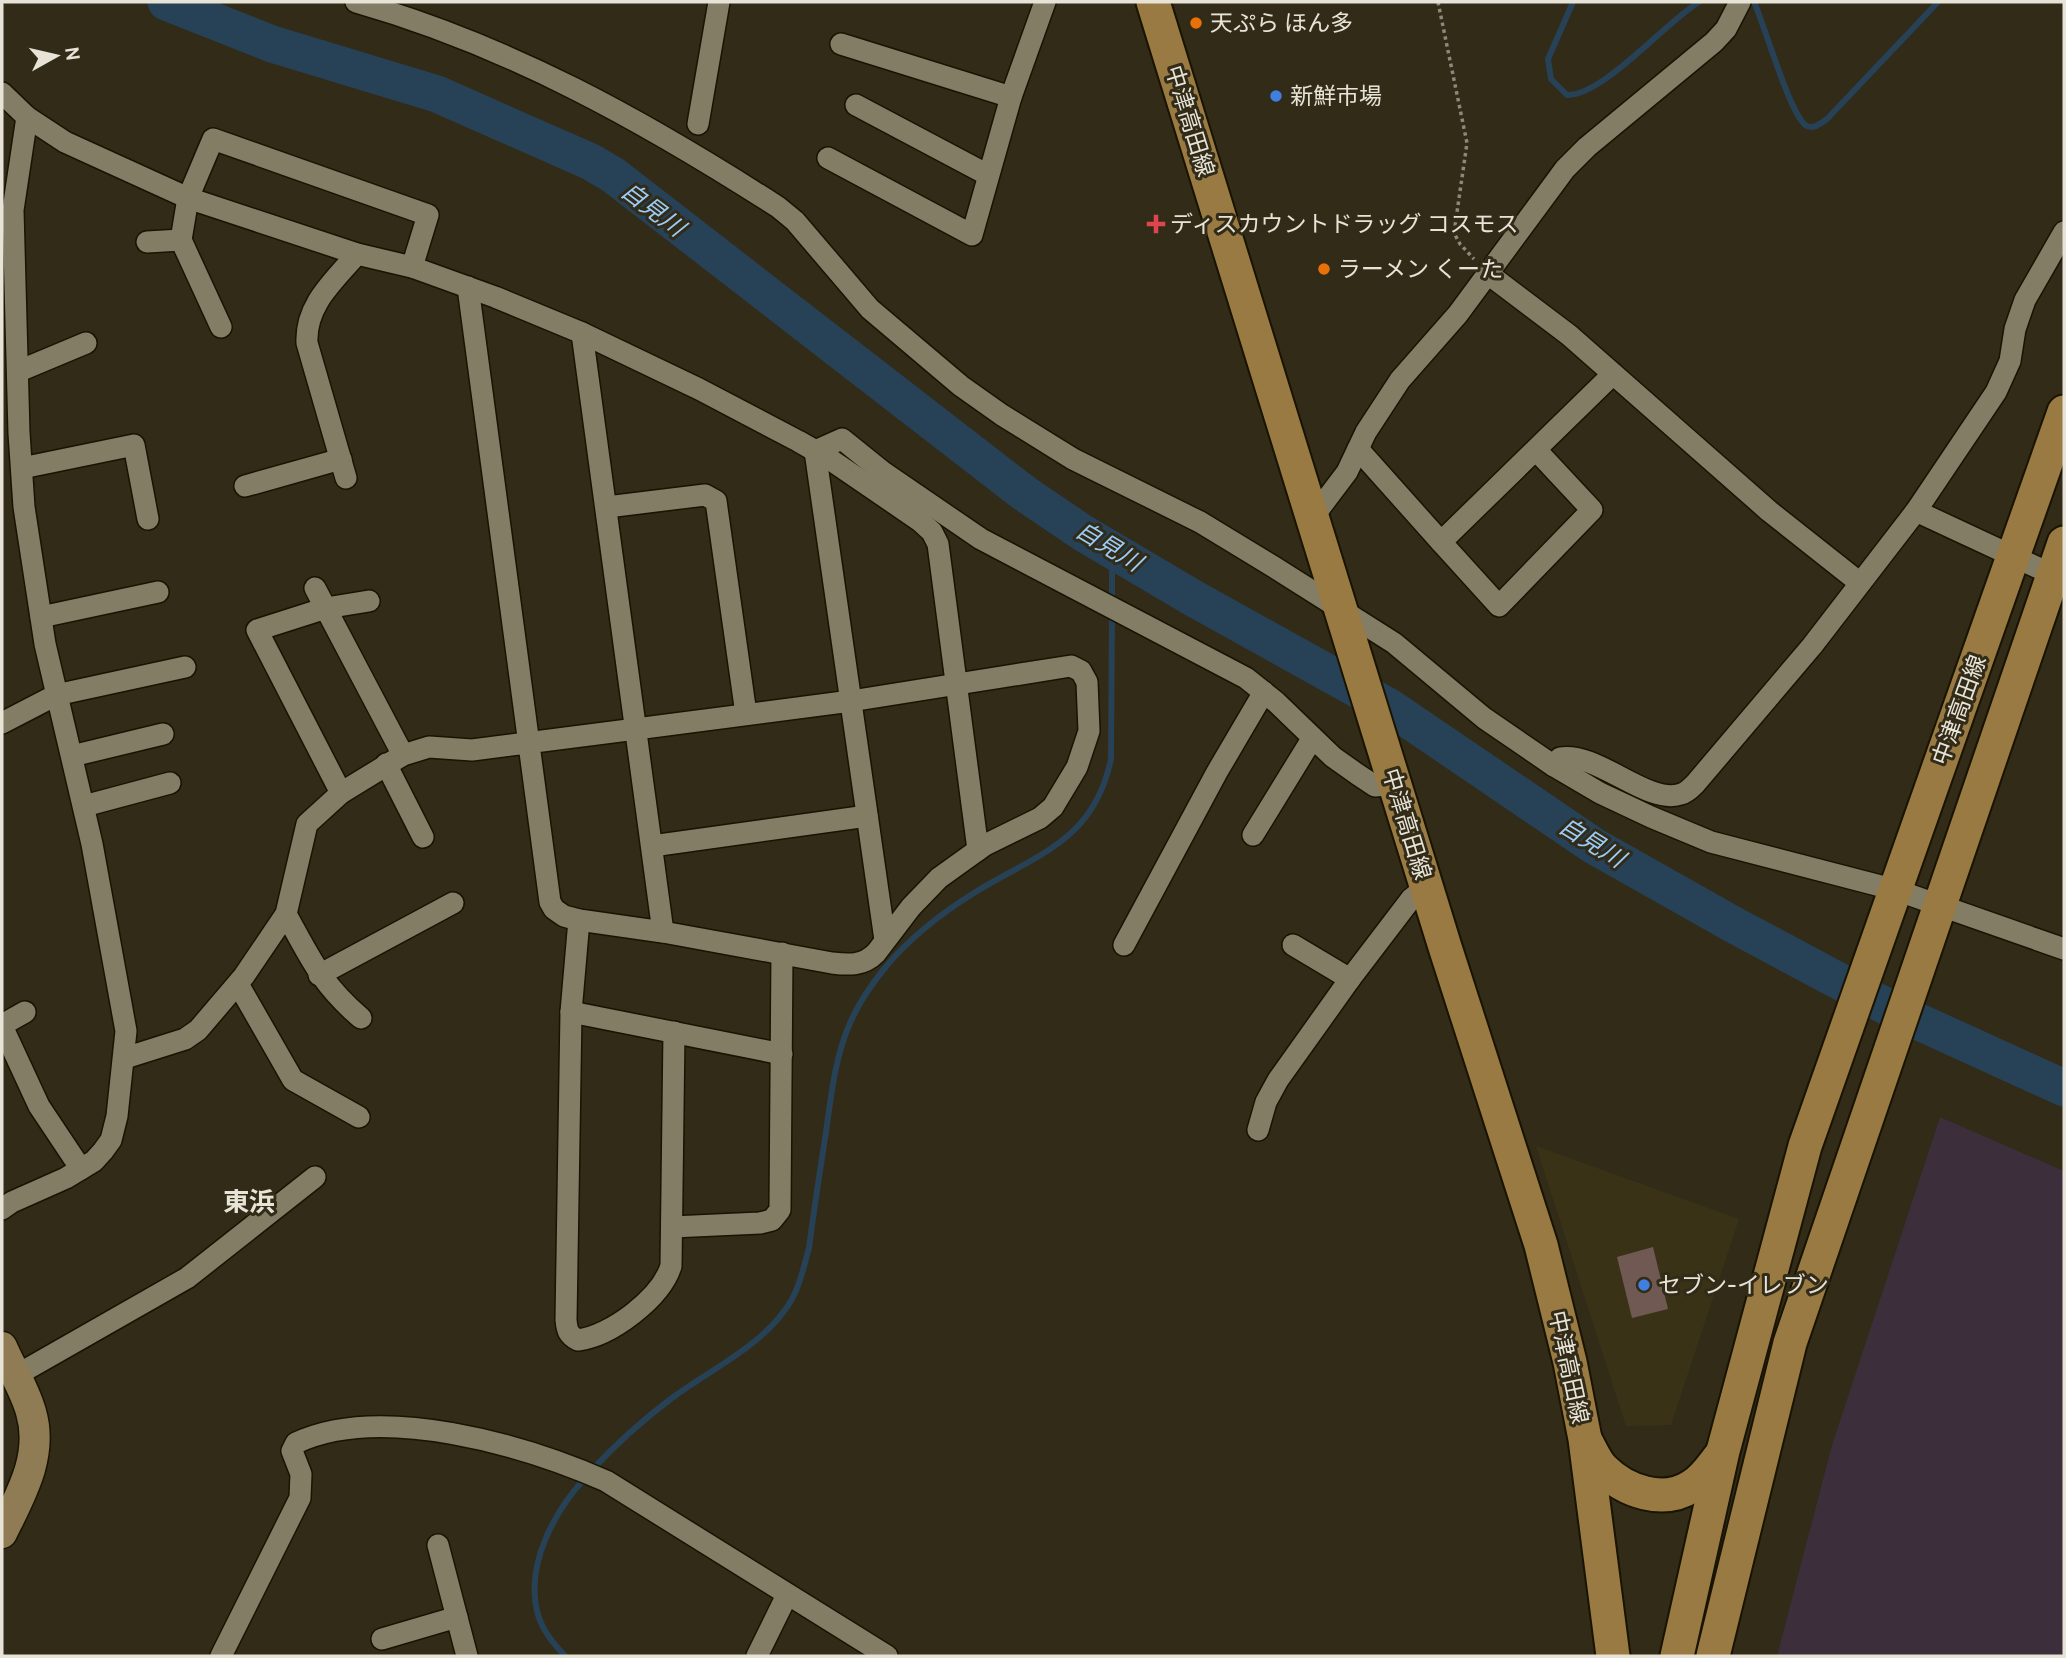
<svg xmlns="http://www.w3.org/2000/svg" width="2066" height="1658" font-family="Cabin,'Noto Sans JP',sans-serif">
<rect width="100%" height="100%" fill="#312b18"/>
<path fill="#3a3217" d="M1536 1146 1739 1219 1671 1425 1626 1426Z"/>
<path fill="#3c2e3a" d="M1940 1117 2064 1171V1656H1777L1832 1445Z"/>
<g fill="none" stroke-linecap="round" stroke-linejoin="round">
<g stroke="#274157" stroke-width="6">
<path d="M1573 2 1548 59 1551 79 1567 95C1603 96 1667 21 1699 2"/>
<path d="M1754 2C1764 23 1791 119 1807 126 1815 129 1821 123 1827 119L1938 2"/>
<path d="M1112 601V551"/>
<path d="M592 1470C615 1445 644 1419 672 1398 712 1368 767 1344 792 1299 801 1283 804 1265 809 1248 814 1209 820 1171 826 1132 831 1096 835 1057 850 1023 858 1005 871 985 884 969 909 938 943 912 977 891 1040 853 1094 840 1111 759L1112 612"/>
<path d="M565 1656C553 1643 541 1629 537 1611 526 1564 554 1512 585 1478"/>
</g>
<path stroke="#274157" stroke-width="37" d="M166 2 272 44 437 94 591 162 613 175 1024 493 1083 533 1193 598 1391 708 1594 846 1734 925 1895 1011 2064 1088"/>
</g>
<path fill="#715953" d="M1653 1247 1668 1309 1632 1318 1617 1257Z"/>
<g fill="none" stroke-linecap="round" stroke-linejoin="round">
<defs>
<g id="street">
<path d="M356 2C510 46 644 121 778 207L795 221 870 309 961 386 1002 415 1073 459 1200 522 1274 567 1394 643 1484 718 1554 766 1600 793 1651 817 1711 842 1896 890 2064 949"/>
<path d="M841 44 1011 97"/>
<path d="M2 93 27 117 65 142 188 198 357 254 412 267 495 297 582 333 699 389 798 441 828 458 920 521 932 532 938 544 978 850"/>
<path d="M856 105 988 175"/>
<path d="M698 124 719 2"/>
<path d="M828 158 972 235 1011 97 1045 2"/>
<path d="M181 240 221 327"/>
<path d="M147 242 181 240 188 198 213 139 428 215 412 267"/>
<path d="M1487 273 1569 335 1769 511 1860 583"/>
<path d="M582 333 663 932"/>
<path d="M19 371 86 343"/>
<path d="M1358 449 1441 542 1613 374"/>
<path d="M22 468 134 445 148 519"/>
<path d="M346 478 307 343C305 305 334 281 357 254"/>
<path d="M245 486 341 459"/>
<path d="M607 507 705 495 716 501 746 714"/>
<path d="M1916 511 2062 579"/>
<path d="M1313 517 1347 472 1366 432 1400 380 1458 314 1565 169 1587 147 1714 42 1726 29 1740 2"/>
<path d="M1441 542 1499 606 1592 510 1537 451"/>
<path d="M315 588 403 755"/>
<path d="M41 617 158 592"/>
<path d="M2 723 56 695 185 667"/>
<path d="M72 756 163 734"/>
<path d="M386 764 423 837"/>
<path d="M1554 766 1560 758C1597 751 1648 806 1681 794 1686 793 1691 788 1695 784L1812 646 1916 511 1996 392 2010 361 2015 329 2025 300 2064 232"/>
<path d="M341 793 257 630 326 608 369 601"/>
<path d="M84 806 170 783"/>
<path d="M1253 835 1312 739"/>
<path d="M652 846 867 816"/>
<path d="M286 914C310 958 322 985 361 1018"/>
<path d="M579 920 571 1012 566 1320C567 1330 568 1335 578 1340 611 1336 661 1298 671 1266L674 1032"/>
<path d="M885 940 815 451 842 439 883 472 981 539 1246 678 1276 702 1333 757 1357 774 1375 786 1394 784"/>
<path d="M1124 945 1217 772 1264 692"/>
<path d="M1293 945 1350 979"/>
<path d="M319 975 453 903"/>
<path d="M238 984 293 1080 359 1117"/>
<path d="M571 1012 782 1054"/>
<path d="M2 1025 25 1012"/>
<path d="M2 1026 39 1106 81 1169"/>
<path d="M125 1058 185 1039 198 1030 244 976 286 914 307 824 341 793 403 755 429 747 472 750 636 729 851 701 1071 666 1081 671 1087 682 1089 731 1077 767 1053 807 1040 818 985 845 939 878 911 907 876 953C863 966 849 965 832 963L663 932 579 920 564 916 554 909 550 902 468 287"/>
<path d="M1258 1130 1266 1102 1278 1080 1350 979 1411 899 1426 887"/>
<path d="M2 1209 12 1202 66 1178 94 1161 103 1151 111 1140 117 1116 126 1031 92 844 45 644 24 507 19 433 13 210 27 117"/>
<path d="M672 1227 760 1223 772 1220 780 1210 782 953"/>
<path d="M15 1376 187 1278 315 1177"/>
<path d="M438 1545 467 1656"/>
<path d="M382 1639 457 1617"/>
<path d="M221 1656 300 1498 301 1474 292 1451 296 1443C381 1403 524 1445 606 1481L887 1656"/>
<path d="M757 1656 787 1595"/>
</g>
<path id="secondary" d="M2 1347C11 1368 25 1390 31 1412 44 1456 20 1496 2 1533"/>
<g id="primary">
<path d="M1153 2 1445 947 1541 1245 1570 1362 1585 1439 1613 1656"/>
<path d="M1586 1441C1591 1450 1596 1462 1603 1469 1625 1491 1663 1505 1692 1486 1704 1479 1712 1466 1721 1455"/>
<path d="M1677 1656 1723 1451 1805 1146 2064 412"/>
<path d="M1713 1656 1790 1343 2064 543"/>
</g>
</defs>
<use href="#street" stroke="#191402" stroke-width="24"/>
<use href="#secondary" stroke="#191402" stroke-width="33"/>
<use href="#primary" stroke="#191402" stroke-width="37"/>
<path stroke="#8d8879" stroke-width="3.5" stroke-dasharray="3.5 3.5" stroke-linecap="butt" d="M1438 2 1467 143 1454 233 1460 244 1474 259"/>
<use href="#street" stroke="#837d66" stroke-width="21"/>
<use href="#secondary" stroke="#8f7c54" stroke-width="30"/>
<use href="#primary" stroke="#9a7a43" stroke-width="33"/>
</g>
<g fill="#e8710a" stroke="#312b18" stroke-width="2.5">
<circle cx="1196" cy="23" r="7"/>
<circle cx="1324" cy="269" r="7"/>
</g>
<g fill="#3f7fe0" stroke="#312b18" stroke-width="2.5">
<circle cx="1276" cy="96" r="7"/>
<circle cx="1644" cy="1285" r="7"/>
</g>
<path fill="#e0444e" stroke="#312b18" stroke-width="2.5" d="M1152.5 213.5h7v7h7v7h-7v7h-7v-7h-7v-7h7z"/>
<g text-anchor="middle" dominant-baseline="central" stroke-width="6" stroke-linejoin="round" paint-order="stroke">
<g font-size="23" fill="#e7e3d7" stroke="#312b18" text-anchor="start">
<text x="1210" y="23">天ぷら ほん多</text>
<text x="1290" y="96">新鮮市場</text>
<text x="1170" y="224">ディスカウントドラッグ コスモス</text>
<text x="1338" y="269">ラーメン くーた</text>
<text x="1658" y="1285">セブン-イレブン</text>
</g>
<g font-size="23" fill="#e7e3d7" stroke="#312b18">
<text transform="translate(1190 121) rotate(73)">中津高田線</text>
<text transform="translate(1959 710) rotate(-70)">中津高田線</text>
<text transform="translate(1407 824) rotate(73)">中津高田線</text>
<text transform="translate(1569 1367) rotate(78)">中津高田線</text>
</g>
<g font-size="24" font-style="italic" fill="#9bccf7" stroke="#312b18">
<text transform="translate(653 209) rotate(37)">自見川</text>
<text transform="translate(1109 546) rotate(31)">自見川</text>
<text transform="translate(1592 842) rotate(32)">自見川</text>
</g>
<g font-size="26" font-weight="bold" fill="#e7e3d7" stroke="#312b18">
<text x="249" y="1202">東浜</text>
</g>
</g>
<rect width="2066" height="1658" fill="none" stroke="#e7e3d7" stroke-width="7"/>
<g transform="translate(56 56) rotate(82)" stroke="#312b18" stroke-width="5" paint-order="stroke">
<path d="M0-5L12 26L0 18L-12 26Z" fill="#e7e3d7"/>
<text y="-10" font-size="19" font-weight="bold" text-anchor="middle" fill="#e7e3d7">N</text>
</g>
</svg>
